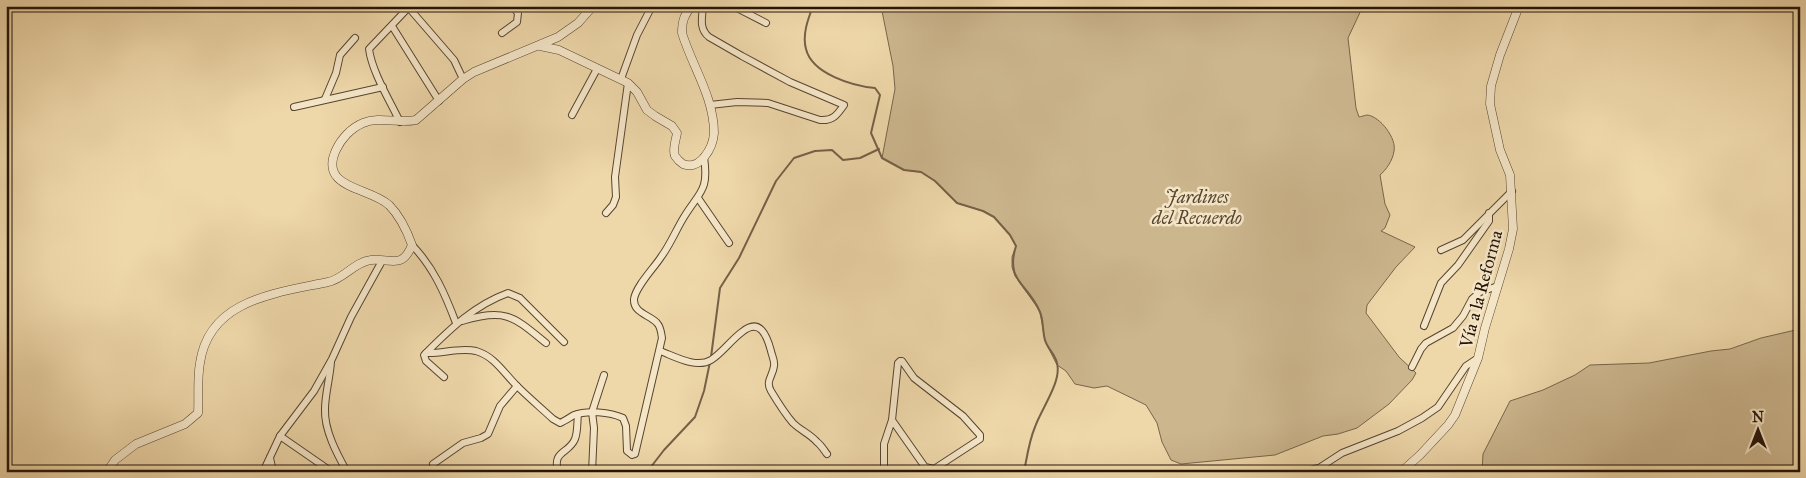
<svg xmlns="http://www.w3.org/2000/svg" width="1806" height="478" font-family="'IM FELL Great Primer',serif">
<rect width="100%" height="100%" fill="#eed7a9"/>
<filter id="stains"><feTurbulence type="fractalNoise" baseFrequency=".004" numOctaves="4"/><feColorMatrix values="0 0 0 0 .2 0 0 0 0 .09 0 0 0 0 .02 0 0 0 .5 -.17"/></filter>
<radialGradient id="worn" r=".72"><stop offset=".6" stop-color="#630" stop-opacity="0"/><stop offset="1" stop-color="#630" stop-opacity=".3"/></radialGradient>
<g fill="#ccb68e" stroke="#78654b">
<path d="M881 6H1363L1348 38 1356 108 1359 117C1360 117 1366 115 1367 115 1380 116 1397 139 1394 151 1393 160 1386 170 1380 175L1385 204 1390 215 1385 228 1381 231 1415 247 1396 267 1367 305 1366 313 1399 357 1416 373 1412 380 1389 404 1357 428 1338 434 1323 436 1275 455 1181 464 1171 460 1162 442 1157 423 1146 405 1107 386 1094 388 1075 384 1066 371 1057 365 1045 341 1040 311 1015 276 1012 267V257L1016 246 1010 235 994 217 983 211 957 203 935 181 921 172 904 170 882 158 895 89 893 66Z"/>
<path d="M1800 329V472H1482L1483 454 1510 401 1543 390 1575 375 1590 365 1649 363 1711 351 1730 349 1761 338Z"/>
</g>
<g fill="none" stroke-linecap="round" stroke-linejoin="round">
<g stroke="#756148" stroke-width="2">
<path d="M813 6C808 19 802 35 806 49 812 74 853 86 875 88L880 95 871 133 882 158 904 170 921 172 935 181 957 203 983 211 994 217 1010 235 1016 246C1005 281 1027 283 1039 310 1044 319 1042 330 1045 340 1047 348 1055 354 1057 363 1062 382 1041 409 1035 427 1029 441 1027 457 1024 472"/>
<path d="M711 357 720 288 739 258 776 181 794 158 815 151 832 150 843 160 860 158 879 149"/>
<path d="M647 472 664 450 695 417 704 391 710 362"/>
</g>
<defs>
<g id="minor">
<path d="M703 6C702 18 699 29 709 37L742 56 790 82 844 105C837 115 833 121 820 120L768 103 737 102 710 105"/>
<path d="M733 6 766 23"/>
<path d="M409 8 454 60 463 79"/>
<path d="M392 26 439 101"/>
<path d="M502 33 517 22 518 13 512 6"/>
<path d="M621 79 637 35 652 6"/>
<path d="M325 99 336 73 340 55 355 38"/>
<path d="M294 107 383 87"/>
<path d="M572 115 597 69"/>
<path d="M400 122C390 101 372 72 369 49L410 6"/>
<path d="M698 198 729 243"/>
<path d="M606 213 613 205 616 197 615 177 628 83"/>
<path d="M412 245C434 268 445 294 456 323"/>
<path d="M1441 250 1463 240 1512 191"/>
<path d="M462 321C506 308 513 316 546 343"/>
<path d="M1424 326 1441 283 1458 265 1489 221V213"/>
<path d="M564 342 520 298 508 293C475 305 451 328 426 353 442 354 460 347 476 351 494 356 504 373 516 385 528 397 541 408 553 419L560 423C565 421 569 418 574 415 587 410 610 412 623 418L626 426 627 451 632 455 635 454 662 338C661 333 661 327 657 323 650 315 633 313 634 299 636 286 654 268 661 257 670 245 676 230 684 217 700 191 709 191 704 157"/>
<path d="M660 351C674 356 696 369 711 360 722 353 731 340 742 332 760 317 767 336 771 351 772 356 775 361 774 366 773 376 765 381 771 391 777 401 785 414 793 423 800 430 810 434 817 442 821 445 824 450 827 454"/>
<path d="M426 353 424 355 426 361 444 377"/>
<path d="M331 362C330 377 325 395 325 409 324 430 337 454 347 472"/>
<path d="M1412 367 1421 349 1426 343 1453 328 1463 316 1472 299 1480 292 1498 286"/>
<path d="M280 436 332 472"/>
<path d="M270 458 273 472"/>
<path d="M433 464 463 443 481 438 488 434 500 406 517 386"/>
<path d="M263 472 280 436 314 391 332 359 351 317 382 261"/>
<path d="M558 472C552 450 569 454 575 439 578 431 577 422 578 414"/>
<path d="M592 472 594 428 592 412 604 375"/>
<path d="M884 472V444L892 420 898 363 900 361H902L914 378 963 416 980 435V439L934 469 925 467 892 420"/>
<path d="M1301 472 1319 468 1342 453 1398 431 1422 418 1438 407 1466 366 1478 358"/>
</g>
<g id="tertiary">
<path d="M540 46 559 50 628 83 637 92 647 110 655 116 672 126 677 133C676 140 672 149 675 156 677 159 680 162 683 164 700 171 713 148 714 133 714 97 692 66 682 33 682 22 684 14 692 6"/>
<path d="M107 472 115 460 136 444 185 424 198 413C199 397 197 379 200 363 209 299 277 293 328 282 344 279 354 262 371 260 391 258 402 270 412 245 407 231 400 216 389 205 370 187 318 189 336 150 341 139 351 128 363 123 380 116 398 124 416 120L463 79 474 72 558 37 578 23 593 6"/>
<path d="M1401 472 1420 455 1448 425 1455 415 1478 358 1485 328 1509 249 1513 229 1510 175 1500 150 1490 104 1491 86 1500 55 1519 6"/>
</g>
</defs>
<use href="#minor" stroke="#574530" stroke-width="8"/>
<use href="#tertiary" stroke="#574530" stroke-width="9"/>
<use href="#minor" stroke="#f4e5c7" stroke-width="6"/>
<use href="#tertiary" stroke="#f4e5c7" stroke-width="8"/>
</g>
<g text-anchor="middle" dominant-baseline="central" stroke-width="5" stroke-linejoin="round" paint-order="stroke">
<g font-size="18" font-style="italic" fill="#574530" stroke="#f4e5c7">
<text x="1197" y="197">Jardines<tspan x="1197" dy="21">del Recuerdo</tspan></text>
</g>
<g font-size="18" fill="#251408" stroke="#f4e5c7">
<text transform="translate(1481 289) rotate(-75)">Vía a la Reforma</text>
</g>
</g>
<rect width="1806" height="478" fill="none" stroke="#eed7a9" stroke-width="25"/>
<rect x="8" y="8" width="1791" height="463" fill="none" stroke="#251408" stroke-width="2.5"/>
<rect x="12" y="12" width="1781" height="453" fill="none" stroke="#251408"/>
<g transform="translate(1758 430)" stroke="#f4e5c7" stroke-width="4" paint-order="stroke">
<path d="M0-4L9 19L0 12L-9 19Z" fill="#251408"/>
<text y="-8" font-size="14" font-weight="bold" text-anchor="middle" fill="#251408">N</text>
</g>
<rect width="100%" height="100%" filter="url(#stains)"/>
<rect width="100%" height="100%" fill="url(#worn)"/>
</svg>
